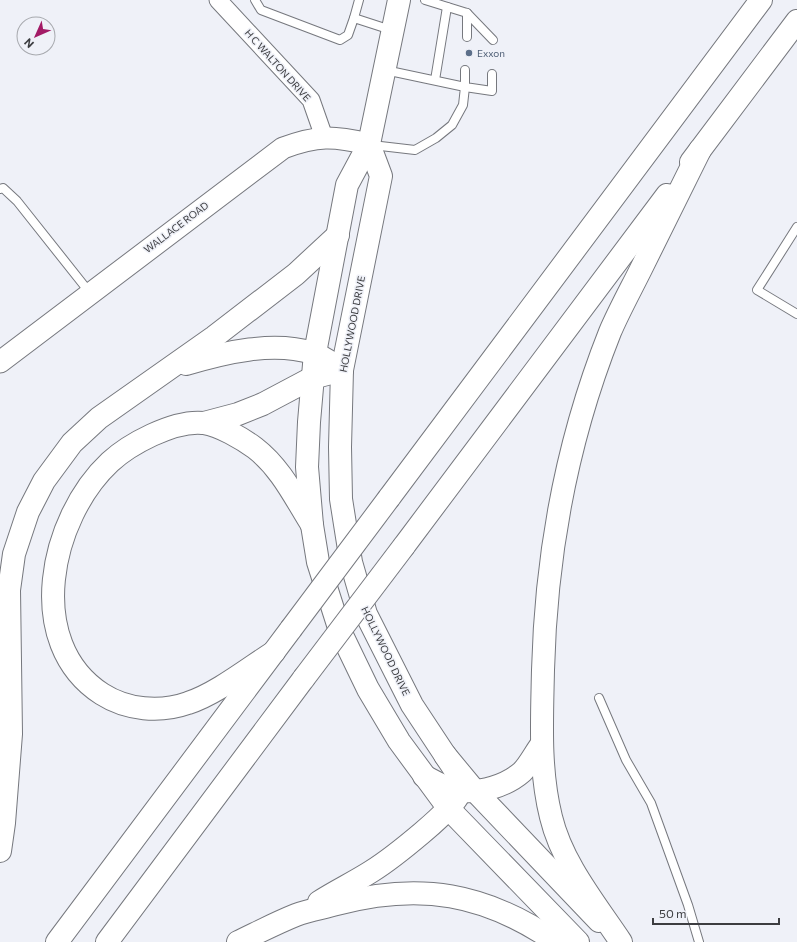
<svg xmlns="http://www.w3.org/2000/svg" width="797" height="942" font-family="Commissioner,sans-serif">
<rect width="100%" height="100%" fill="#eff1f8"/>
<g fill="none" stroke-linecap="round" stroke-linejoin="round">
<defs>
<g id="service">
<path d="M255 0 261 10 340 40 348 35 354 18 391 30"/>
<path d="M425 0 467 13V37"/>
<path d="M467 13 493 40"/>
<path d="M354 18 359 0"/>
<path d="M465 70V87L492 91V74"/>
<path d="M435 80 447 7"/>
<path d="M372 145 415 150 436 138 452 125 463 105 465 87 385 70"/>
<path d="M0 189 3 188 17 201 90 293"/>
<path d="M797 227 757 290 797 314"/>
<path d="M599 698 626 760 651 803 688 905 699 942"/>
</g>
<path id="minor" d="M218 0 311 100 324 137"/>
<path id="tertiary" d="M0 362 283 148C318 135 333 136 369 144"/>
<g id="secondary">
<path d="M399 0 369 144 347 185 315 353 309 422 307 467 312 525 318 562 340 631 368 689 399 741 449 809 578 942"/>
<path d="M369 144 381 176 342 370 340 447 341 499 351 562 366 614 412 705 445 755 474 790 599 921"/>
</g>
<g id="trunk">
<path d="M691 162 797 21"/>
<path d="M186 364C226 352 273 341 313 353 323 356 334 365 342 370"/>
<path d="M204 423 238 414 263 404 312 378 342 370"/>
<path d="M389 498 761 0"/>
<path d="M404 546 667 195"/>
<path d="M274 652C249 668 216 694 188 703 160 713 127 710 102 694 23 643 50 518 110 462 122 451 137 442 152 435 167 428 187 421 204 423 219 425 243 439 255 448 281 468 295 498 312 525"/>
<path d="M424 776C435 782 448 790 461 791 481 793 506 786 522 772 529 765 535 753 541 745"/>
<path d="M0 851 4 823 11 734 9 590 14 554 28 512 44 481 72 443 99 418 214 337 296 274 338 235"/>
<path d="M319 902C336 891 355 882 372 871 388 861 459 807 461 790 463 778 451 765 445 755"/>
<path d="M57 942 291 629"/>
<path d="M107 942 304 678"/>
<path d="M238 942C257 933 276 923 296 915 309 910 323 908 337 904 420 882 485 893 556 942"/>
<path d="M621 942C595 903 562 863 551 817 539 769 542 719 543 670 546 554 567 440 610 332 619 311 630 291 640 271 660 231 680 191 700 150"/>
</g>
</defs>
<use href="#service" stroke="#76787e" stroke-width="10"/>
<use href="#minor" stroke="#76787e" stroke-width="19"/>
<use href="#tertiary" stroke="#76787e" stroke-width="23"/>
<use href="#secondary" stroke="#76787e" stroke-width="24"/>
<use href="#trunk" stroke="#76787e" stroke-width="24"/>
<use href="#service" stroke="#fff" stroke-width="8"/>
<use href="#minor" stroke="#fff" stroke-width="17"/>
<use href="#tertiary" stroke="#fff" stroke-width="21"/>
<use href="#secondary" stroke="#fff" stroke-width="22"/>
<use href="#trunk" stroke="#fff" stroke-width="22"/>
<defs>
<g id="trunk-bridge">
<path d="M291 629 389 498"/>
<path d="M304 678 404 546"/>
</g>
</defs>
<use href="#trunk-bridge" stroke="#76787e" stroke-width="24" stroke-linecap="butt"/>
<use href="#trunk-bridge" stroke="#fff" stroke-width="22"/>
</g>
<circle fill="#5c6f8a" stroke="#eff1f8" stroke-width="1.5" cx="469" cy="53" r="4"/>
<g text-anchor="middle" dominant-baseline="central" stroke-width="3" stroke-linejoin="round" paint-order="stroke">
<g font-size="10" fill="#4e5e75" stroke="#eff1f8" text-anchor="start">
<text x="477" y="53">Exxon</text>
</g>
<g font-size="10" fill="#3c3d40" stroke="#eff1f8">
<text transform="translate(278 65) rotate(48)">H C WALTON DRIVE</text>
<text transform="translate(176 227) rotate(-37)">WALLACE ROAD</text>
<text transform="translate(352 324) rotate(-79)">HOLLYWOOD DRIVE</text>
<text transform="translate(386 651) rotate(64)">HOLLYWOOD DRIVE</text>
</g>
</g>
<g transform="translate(36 36) rotate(225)"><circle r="19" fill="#eff1f8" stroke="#a7a9ae"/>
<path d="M0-3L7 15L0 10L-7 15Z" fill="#a31b66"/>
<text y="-6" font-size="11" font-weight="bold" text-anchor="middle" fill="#3c3d40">N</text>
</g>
<path d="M653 918v6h126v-6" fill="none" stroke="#3c3d40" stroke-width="2"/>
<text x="659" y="918" font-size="12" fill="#3c3d40" stroke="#eff1f8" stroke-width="3" paint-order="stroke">50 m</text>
</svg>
